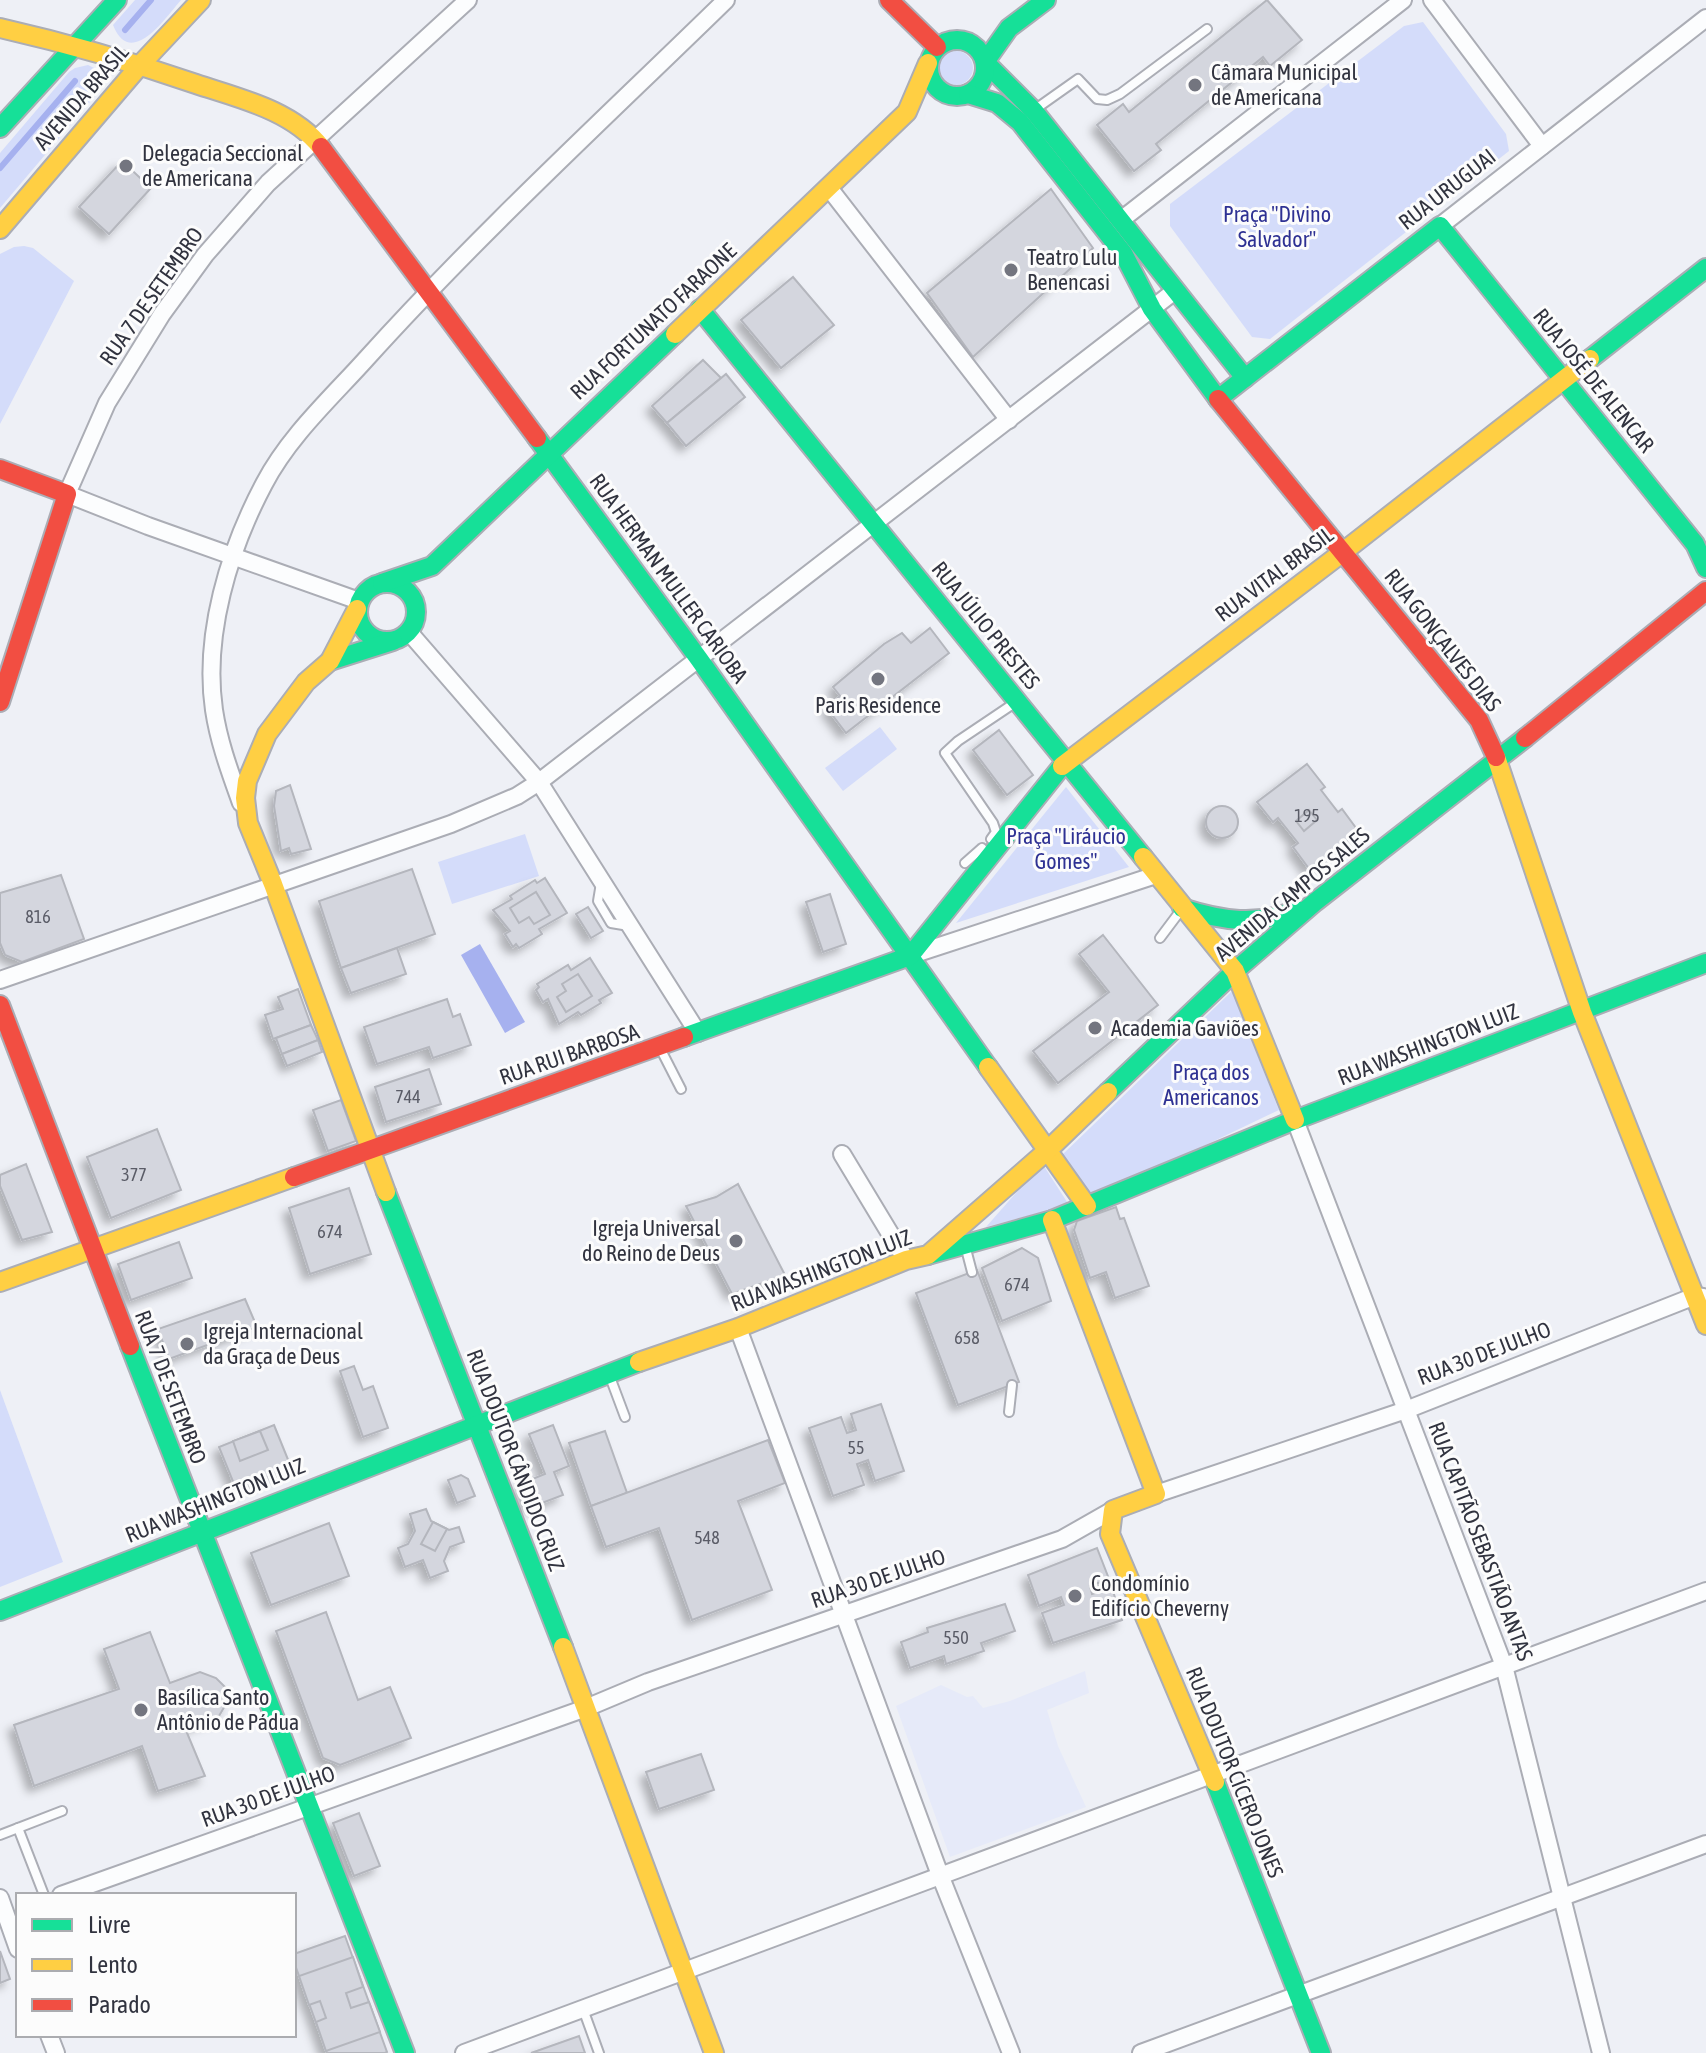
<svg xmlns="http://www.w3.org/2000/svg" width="1706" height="2053" font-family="'Asap Condensed',sans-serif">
<defs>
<filter id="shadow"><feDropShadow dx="-6" dy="6" stdDeviation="4" flood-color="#0004"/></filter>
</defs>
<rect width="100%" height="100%" fill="#eef0f6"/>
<path fill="#e6eaf9" d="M1085 1671 1089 1693 1047 1710 1058 1746 1086 1807 950 1857 896 1706 941 1685 967 1697 973 1696 983 1708 1010 1701Z"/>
<g fill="#d4dcfa">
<path d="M135 0H181C166 17 131 70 113 25Z"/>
<path d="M1423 22 1506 134 1509 151 1270 339 1252 337 1170 226V204L1404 26Z"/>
<circle cx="956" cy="68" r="17"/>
<path d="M88 65 100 71 106 83 0 208V153L69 72 75 68Z"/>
<path d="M24 246 33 248 74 281 0 424V254L14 247Z"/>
<path d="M880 727 897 749 843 791 825 768Z"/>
<path d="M1066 787 1129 867 956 923Z"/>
<path d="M525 834 539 876 452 904 438 862Z"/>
<path d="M1232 991 1279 1110 1091 1200 1062 1155Z"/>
<path d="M1042 1163 1069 1205 986 1227Z"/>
<path d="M0 1390 63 1562 0 1587Z"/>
</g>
<path fill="#a6b1ef" d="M480 944 525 1022 505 1033 461 955Z"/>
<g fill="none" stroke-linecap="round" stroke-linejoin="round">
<g stroke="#a6b1ef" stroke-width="6">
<path d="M125 30 151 0"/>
<path d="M0 168 75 81"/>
</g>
</g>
<g fill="#d4d6de" stroke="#b4b6bd" stroke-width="2" filter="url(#shadow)">
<path d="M1267 0 1302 40 1270 66 1263 57 1156 144 1161 150 1134 171 1097 125 1123 104 1129 112Z"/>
<path d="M122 161 151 188 109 234 79 207Z"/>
<path d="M1051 189 1093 248 973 357 927 293Z"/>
<path d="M793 277 834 325 781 368 741 320Z"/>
<path d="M703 360 721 378 667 423 652 406Z"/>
<path d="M726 374 745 397 686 446 667 423Z"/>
<path d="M930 628 949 653 846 733 827 708 840 696 833 687 884 644 902 633 911 643Z"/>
<path d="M999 730 1033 775 1007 795 973 750Z"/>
<path d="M1307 764 1325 787 1321 790 1338 812 1342 809 1359 832 1310 870 1293 847 1298 843 1278 818 1273 822 1257 802Z"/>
<path d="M290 785 311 849 291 854 289 848 281 851 274 806 276 791Z"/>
<circle cx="1222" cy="822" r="16"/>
<path d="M1309 810 1317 820 1304 831 1296 821Z"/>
<path d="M412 869 435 934 341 968 319 901Z"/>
<path d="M61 875 84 939 22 962 5 955 0 943V893Z"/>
<path d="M545 878 567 913 539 929 542 934 519 948 516 944 513 947 505 934 510 931 493 910 512 899 510 896 535 880 537 883Z"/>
<path d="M536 892 550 915 534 924 529 917 519 923 510 908Z"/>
<path d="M830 894 846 944 823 952 806 902Z"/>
<path d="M588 907 603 931 591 938 576 914Z"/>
<path d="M1103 935 1158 1005 1058 1083 1033 1051 1109 992 1079 954Z"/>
<path d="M397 948 406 974 351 993 341 968Z"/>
<path d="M590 958 612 993 599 1000 601 1003 581 1015 578 1012 559 1024 548 999 543 1002 536 990 539 987 537 984 568 965 571 970Z"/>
<path d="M578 974 592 996 566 1012 557 997 566 991 562 984Z"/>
<path d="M298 989 311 1025 273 1039 265 1015 283 1009 278 997Z"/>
<path d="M447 999 453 1017 460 1014 471 1045 433 1058 429 1047 377 1064 364 1027Z"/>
<path d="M311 1025 318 1040 282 1054 276 1038Z"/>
<path d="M318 1040 322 1052 287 1066 282 1054Z"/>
<path d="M429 1069 441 1104 386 1122 375 1087Z"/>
<path d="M341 1100 356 1141 328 1151 313 1110Z"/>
<path d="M157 1129 181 1190 111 1218 87 1157Z"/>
<path d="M26 1164 52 1232 22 1240 0 1186V1175Z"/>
<path d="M738 1184 785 1275 732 1294 686 1206 716 1197Z"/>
<path d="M349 1188 371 1254 310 1274 289 1208Z"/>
<path d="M1116 1207 1120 1219 1124 1218 1149 1286 1115 1298 1106 1272 1090 1278 1074 1230 1077 1221Z"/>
<path d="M179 1242 192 1278 131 1300 118 1264Z"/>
<path d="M1022 1248 1038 1258 1051 1301 1002 1321 982 1268Z"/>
<path d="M977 1270 1019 1382 958 1405 916 1293Z"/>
<path d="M245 1299 257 1327 169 1359 158 1329Z"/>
<path d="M354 1366 363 1390 373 1386 388 1428 363 1437 340 1371Z"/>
<path d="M881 1404 904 1471 875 1481 868 1460 857 1464 864 1485 833 1496 809 1428 841 1417 847 1433 856 1430 851 1414Z"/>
<path d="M274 1425 291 1467 236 1489 219 1447Z"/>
<path d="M553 1425 569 1466 554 1472 563 1495 529 1508 520 1484 545 1474 529 1434Z"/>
<path d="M260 1431 268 1450 240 1461 233 1441Z"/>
<path d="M605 1431 627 1493 591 1506 569 1443Z"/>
<path d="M768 1440 785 1483 738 1501 772 1590 692 1620 659 1528 606 1547 591 1506Z"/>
<path d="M461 1475 468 1479 475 1496 457 1503 448 1480Z"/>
<path d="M426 1509 431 1521 449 1530 459 1527 464 1542 450 1547 444 1561 448 1571 430 1578 423 1560 405 1567 398 1548 408 1544 415 1531 410 1514Z"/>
<path d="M433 1522 447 1529 435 1551 421 1544Z"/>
<path d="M329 1523 349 1576 271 1605 251 1553Z"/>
<path d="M1097 1548 1109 1579 1090 1586 1092 1594 1112 1588 1122 1620 1053 1643 1042 1613 1064 1605 1061 1597 1039 1606 1028 1575Z"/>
<path d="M1005 1604 1015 1631 981 1643 984 1651 946 1664 944 1656 910 1668 901 1642 928 1632 927 1628Z"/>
<path d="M326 1612 358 1700 390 1687 411 1738 340 1765 323 1758 276 1631Z"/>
<path d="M150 1632 170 1683 200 1672 216 1678 227 1689 226 1704 219 1716 185 1728 205 1776 158 1791 142 1746 34 1786 14 1725 119 1689 104 1649Z"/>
<path d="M701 1754 714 1790 659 1809 646 1772Z"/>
<path d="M359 1813 380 1866 354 1876 333 1823Z"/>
<path d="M345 1936 387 2052 385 2053H327L294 1962V1954Z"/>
<path d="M0 1951 10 1979 0 1983Z"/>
<path d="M353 1957 363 1987 346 1993 351 2008 369 2002 380 2032 326 2051 316 2022 326 2018 320 2001 309 2005 299 1976Z"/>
<path d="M579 2036 585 2053H531Z"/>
</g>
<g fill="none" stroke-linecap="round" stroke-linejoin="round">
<defs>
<g id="lane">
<path d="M1037 108 1078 79 1097 99 1107 100 1120 94 1207 29"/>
<path d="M991 839 996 832 993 823 945 753 958 741 1016 702"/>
<path d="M965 863 982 848"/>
<path d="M601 883 598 901 611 923 629 926"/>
<path d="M1160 938 1181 910"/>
<path d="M660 1048 681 1089"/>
<path d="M966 1249 972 1272"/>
<path d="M610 1377 625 1417"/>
<path d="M1009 1412 1012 1385"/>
<path d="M18 1828 44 1895"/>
<path d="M0 1835 62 1811"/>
<path d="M583 2009 599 2053"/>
</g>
<g id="street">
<path d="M1432 0 1542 146"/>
<path d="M829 188 1009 420"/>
<path d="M1121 220 1403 0"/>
<path d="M1440 226 1706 18"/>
<path d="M359 601 148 526 67 494 107 403 162 314 205 255 268 183 468 0"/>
<path d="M409 632 539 782 698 1033"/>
<path d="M241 803C230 772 219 743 214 710 203 635 229 550 264 484 289 436 332 397 367 358 480 233 605 118 726 0"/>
<path d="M912 955 1156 875"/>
<path d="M0 980 451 824 517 796 539 782 1176 290"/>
<path d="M1295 1120 1504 1666 1601 2053"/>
<path d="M842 1154 906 1260"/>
<path d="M738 1328 940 1875 1011 2053"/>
<path d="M1156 1494 1406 1410 1695 1296 1703 1297"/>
<path d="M61 1895 586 1708 648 1682 1062 1539 1113 1510"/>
<path d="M0 1898 18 1949"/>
<path d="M49 2035 56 2053"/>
<path d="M464 2053 1706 1591"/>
<path d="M1141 2053 1706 1844"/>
</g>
<g id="fast">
<path d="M1046 0 1009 28 985 62 1034 111 1245 378"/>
<circle cx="957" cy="68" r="28"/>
<path d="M968 94 997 103 1020 122 1123 253 1152 309 1218 399"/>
<path d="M0 128 117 0"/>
<path d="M700 309 1143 857"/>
<path d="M1590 359 1706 268"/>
<path d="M1218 399 1440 226 1695 544 1706 568"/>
<path d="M537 438 699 659 988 1067"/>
<circle cx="387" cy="612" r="29"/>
<path d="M382 583 432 566 675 334"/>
<path d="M330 661 393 641"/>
<path d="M1182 908C1222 921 1257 926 1297 910"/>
<path d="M684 1037 910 956 1062 766"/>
<path d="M1108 1092 1235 971 1315 902 1525 738"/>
<path d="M386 1192 563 1647"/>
<path d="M928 1255 1052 1220 1295 1120 1706 963"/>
<path d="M130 1346 405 2053"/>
<path d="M0 1611 639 1362"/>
<path d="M1215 1782 1321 2053"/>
</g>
<g id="slow">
<path d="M0 28C66 43 132 62 196 84 238 98 292 110 321 147"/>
<path d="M0 229 141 64 201 0"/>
<path d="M675 334 907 112 928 63"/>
<path d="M357 609 330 661 306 682 267 734 247 781 245 798 248 823 273 884 386 1192"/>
<path d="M1496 757 1582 1012 1706 1325"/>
<path d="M1062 766 1343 552 1590 359"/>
<path d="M1143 857 1235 971 1295 1120"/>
<path d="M988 1067 1087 1206"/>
<path d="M1052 1220 1156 1494 1113 1510 1110 1534 1215 1782"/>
<path d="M0 1282 294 1177"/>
<path d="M639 1362 738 1328 906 1260 928 1255 1048 1150 1108 1092"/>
<path d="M563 1647 714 2053"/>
</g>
<g id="jam">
<path d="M889 0 937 47"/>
<path d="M321 147 537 438"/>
<path d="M1218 399 1479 720 1496 757"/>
<path d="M0 469 67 494 0 702"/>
<path d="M1525 738 1706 591"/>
<path d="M0 1005 130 1346"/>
<path d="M294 1177 684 1037"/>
</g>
</defs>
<use href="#lane" stroke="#abadb5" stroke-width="12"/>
<use href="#street" stroke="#abadb5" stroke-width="20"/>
<use href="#fast" stroke="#abadb5" stroke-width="22"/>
<use href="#slow" stroke="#abadb5" stroke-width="22"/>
<use href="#jam" stroke="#abadb5" stroke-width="22"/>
<use href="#lane" stroke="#fcfdfe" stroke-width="8"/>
<use href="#street" stroke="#fcfdfe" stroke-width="16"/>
<use href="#fast" stroke="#16e098" stroke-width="18"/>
<use href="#slow" stroke="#ffcf43" stroke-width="18"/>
<use href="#jam" stroke="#f24e42" stroke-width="18"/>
</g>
<g fill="#73757f" stroke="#fcfcfc" stroke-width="3">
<circle cx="1195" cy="85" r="8"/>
<circle cx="126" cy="166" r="8"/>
<circle cx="1011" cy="270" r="8"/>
<circle cx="878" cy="679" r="8"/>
<circle cx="1095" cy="1028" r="8"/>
<circle cx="736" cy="1241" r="8"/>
<circle cx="187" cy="1344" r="8"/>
<circle cx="1075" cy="1596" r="8"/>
<circle cx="141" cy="1710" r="8"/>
</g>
<g text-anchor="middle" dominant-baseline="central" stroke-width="6" stroke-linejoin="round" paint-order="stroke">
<g font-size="18" fill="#5a5c67">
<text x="1307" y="815">195</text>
<text x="38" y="916">816</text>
<text x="408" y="1096">744</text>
<text x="134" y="1174">377</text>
<text x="330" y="1231">674</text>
<text x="1017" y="1284">674</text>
<text x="967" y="1337">658</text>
<text x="856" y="1447">55</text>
<text x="707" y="1537">548</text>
<text x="956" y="1637">550</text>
</g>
<g font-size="22" fill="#31333f" stroke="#fcfcfc" text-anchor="start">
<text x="1211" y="72">Câmara Municipal<tspan x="1211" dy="25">de Americana</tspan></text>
<text x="142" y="153">Delegacia Seccional<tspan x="142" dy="25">de Americana</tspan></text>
<text x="1027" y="257">Teatro Lulu<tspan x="1027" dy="25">Benencasi</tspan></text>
<text x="878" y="705" text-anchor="middle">Paris Residence</text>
<text x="1111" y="1028">Academia Gaviões</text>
<text x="720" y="1228" text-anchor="end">Igreja Universal<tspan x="720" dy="25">do Reino de Deus</tspan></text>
<text x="203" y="1331">Igreja Internacional<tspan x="203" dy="25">da Graça de Deus</tspan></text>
<text x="1091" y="1583">Condomínio<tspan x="1091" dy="25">Edifício Cheverny</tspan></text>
<text x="157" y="1697">Basílica Santo<tspan x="157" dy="25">Antônio de Pádua</tspan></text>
</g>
<g font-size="22" fill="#31333f" stroke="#fcfcfc">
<text transform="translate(81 97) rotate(-49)">AVENIDA BRASIL</text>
<text transform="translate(1447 189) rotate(-38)">RUA URUGUAI</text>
<text transform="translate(151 296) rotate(-55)">RUA 7 DE SETEMBRO</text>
<text transform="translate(653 321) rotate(-43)">RUA FORTUNATO FARAONE</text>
<text transform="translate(1594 380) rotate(51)">RUA JOSÉ DE ALENCAR</text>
<text transform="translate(1274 574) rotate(-37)">RUA VITAL BRASIL</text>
<text transform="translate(669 578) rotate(54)">RUA HERMAN MULLER CARIOBA</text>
<text transform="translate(986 625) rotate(51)">RUA JÚLIO PRESTES</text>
<text transform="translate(1443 640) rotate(52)">RUA GONÇALVES DIAS</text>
<text transform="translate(1292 894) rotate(-40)">AVENIDA CAMPOS SALES</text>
<text transform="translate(1428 1044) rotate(-21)">RUA WASHINGTON LUIZ</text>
<text transform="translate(569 1054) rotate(-19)">RUA RUI BARBOSA</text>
<text transform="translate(821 1270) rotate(-21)">RUA WASHINGTON LUIZ</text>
<text transform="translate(1484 1353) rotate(-21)">RUA 30 DE JULHO</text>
<text transform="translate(171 1387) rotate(69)">RUA 7 DE SETEMBRO</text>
<text transform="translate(516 1460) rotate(69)">RUA DOUTOR CÂNDIDO CRUZ</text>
<text transform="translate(215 1500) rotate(-22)">RUA WASHINGTON LUIZ</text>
<text transform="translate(1481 1541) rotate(69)">RUA CAPITÃO SEBASTIÃO ANTAS</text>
<text transform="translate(878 1578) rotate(-19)">RUA 30 DE JULHO</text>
<text transform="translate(1235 1772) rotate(68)">RUA DOUTOR CÍCERO JONES</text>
<text transform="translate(268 1796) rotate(-20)">RUA 30 DE JULHO</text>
</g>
<g font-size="22" fill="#2e3193" stroke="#fcfcfc">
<text x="1277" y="214">Praça "Divino<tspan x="1277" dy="25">Salvador"</tspan></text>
<text x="1066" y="836">Praça "Liráucio<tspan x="1066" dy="25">Gomes"</tspan></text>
<text x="1211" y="1072">Praça dos<tspan x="1211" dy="25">Americanos</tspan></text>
</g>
</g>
<rect x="16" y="1893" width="280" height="144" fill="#fcfcfc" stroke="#abacb0" stroke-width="2"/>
<rect x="32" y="1919" width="40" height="12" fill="#16e098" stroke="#abacb0" stroke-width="2"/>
<text x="88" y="1933" font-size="24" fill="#31333f">Livre</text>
<rect x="32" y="1959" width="40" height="12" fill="#ffcf43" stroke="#abacb0" stroke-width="2"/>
<text x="88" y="1973" font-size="24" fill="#31333f">Lento</text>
<rect x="32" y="1999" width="40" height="12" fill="#f24e42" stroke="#abacb0" stroke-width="2"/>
<text x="88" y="2013" font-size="24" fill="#31333f">Parado</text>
</svg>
